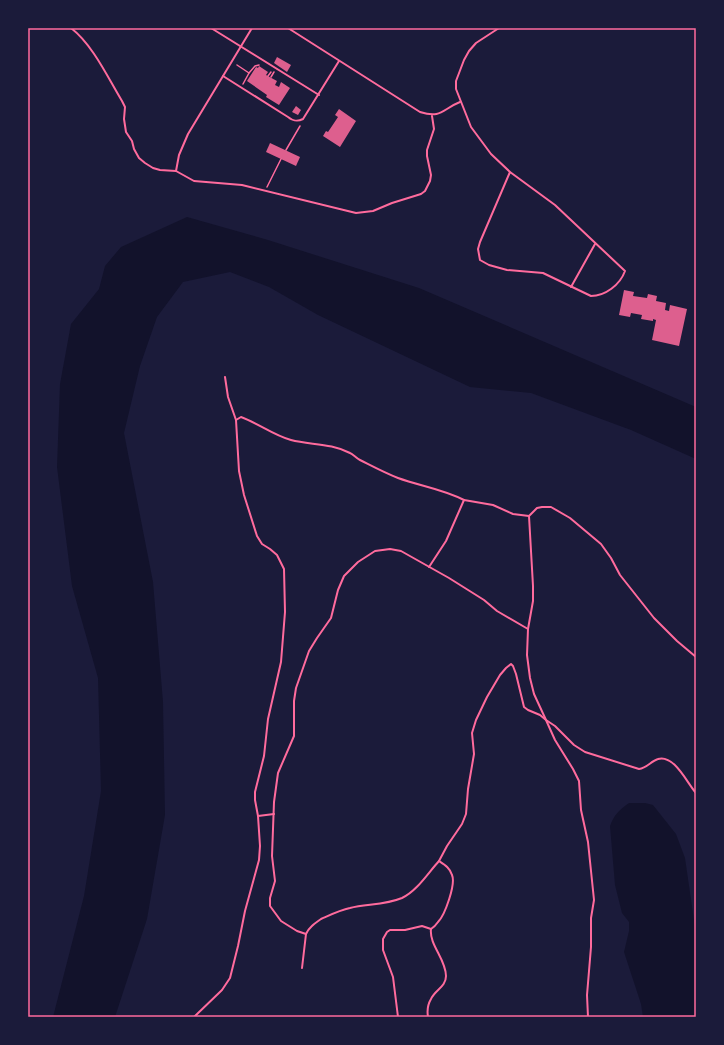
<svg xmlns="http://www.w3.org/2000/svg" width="724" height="1045" font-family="'Roboto Serif',serif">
<rect width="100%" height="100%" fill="#1b1b3a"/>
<g fill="#12122b">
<path d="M187 217 268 240 419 288 696 407V459L631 430 531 393 470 387 318 315 269 287 230 272 183 282 157 317 140 366 124 433 153 582 163 702 165 815 147 919 115 1017H53L84 896 101 791 98 678 72 586 57 467 60 384 71 324 99 289 105 266 121 247Z"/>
<path d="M629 803H645L653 805 676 834 685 858 696 934V1017H643L641 1004 624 952 629 931V922L622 913 615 885 610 826C614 815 619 810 629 803Z"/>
</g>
<g fill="#dd5f8e">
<path d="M277 57 291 65 287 72 274 63Z"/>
<path d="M259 66 268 72 266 75 277 81 275 85 279 87 281 82 290 88 279 105 266 97 267 95 247 81 256 67 258 68Z"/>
<path d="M296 106 301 110 298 115 292 112Z"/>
<path d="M339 109 356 121 340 147 323 136 326 131 328 132 338 117 335 115Z"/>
<path d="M270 143 300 157 296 166 266 152Z"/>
<path d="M624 290 634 292 633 296 647 298 648 294 657 296 656 301 666 303 665 310 669 311 670 305 687 309 679 346 652 340 656 320 653 319V321L641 319 642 315 631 313 630 317 619 315Z"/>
</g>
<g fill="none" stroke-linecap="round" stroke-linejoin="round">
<g stroke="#ff6b9d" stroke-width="1.5">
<path d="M237 65 249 73 255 66 259 65"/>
<path d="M268 76 271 72"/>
<path d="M271 77 274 72"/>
<path d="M243 84 249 73"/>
<path d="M286 150 300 126"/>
<path d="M267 187 281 159"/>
</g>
<g stroke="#ff6b9d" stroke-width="2">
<path d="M71 28C93 45 108 78 122 101L125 107 124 119 126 132 132 141 134 149 139 158 145 163 153 168 160 170 176 171 194 181 242 185 356 213 373 211 392 203 421 194 425 191 430 181 431 175 427 156V150L434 129 432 116"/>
<path d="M211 28 319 95"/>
<path d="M288 28 420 112C442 119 442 109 460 102"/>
<path d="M499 28 476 43 469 51 464 60 456 81V89L471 127 491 154 510 172 555 205 625 271C620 285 605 296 591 296L543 273 507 270 489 265 480 260 478 249 480 242 510 172"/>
<path d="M223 76 288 117C293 121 297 122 303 119L339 61"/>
<path d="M176 171 179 155 188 134 252 28"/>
<path d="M571 287 595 244"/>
<path d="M225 377 228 397 236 420 239 471 244 495 257 536 262 544 270 549 277 555 284 569 285 612 281 662 268 719 264 756 255 792V800L258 816"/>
<path d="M236 420 241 417C258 423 273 435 291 440 310 445 331 443 350 453 353 454 356 458 360 460 372 466 385 473 398 478 420 486 443 489 464 500L446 541 429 567"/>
<path d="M464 500 493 505 513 514 529 516 537 508 542 507H551L570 518 601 544 611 558 620 575 654 618 677 641 696 657"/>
<path d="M528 629 533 601V586L529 516"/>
<path d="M431 929C434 927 436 925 438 922 445 915 456 884 452 875 450 868 445 865 439 861L447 846 462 824 466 814 468 789 474 754 472 733 476 720 487 697 500 675 506 668 511 664 513 666 516 674 524 707 528 710 540 715 546 720 555 740 573 769 579 781 581 810 588 842 594 900 591 918V947L587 995 588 1017"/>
<path d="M306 934 297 931 281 921 270 906V898L275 881 272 856 274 802 278 773 294 736V701L296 688 309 651 317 638 331 618 338 590 344 576 358 562 375 551 390 549 401 551 449 578 484 600 497 611 528 629 527 655 530 678 534 694 546 720 555 726 574 745 585 752 639 769C647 768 651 761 658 759 674 754 687 783 696 793"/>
<path d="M302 968 306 934C309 927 315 923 321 919 330 915 340 910 350 908 367 904 385 905 402 898 417 891 428 873 439 861"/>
<path d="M194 1017 222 990 230 978 238 946 245 911 259 860 260 846 258 816 274 814"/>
<path d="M398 1017 393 977 383 950V939L387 932 390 930H405L422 926 431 929"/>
<path d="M428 1017C427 1011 428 1004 431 999 435 990 446 987 446 976 446 959 429 945 431 929"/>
</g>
</g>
<rect width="724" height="1045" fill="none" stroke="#1b1b3a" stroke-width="58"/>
<rect x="29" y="29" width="666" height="987" fill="none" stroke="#ff6b9d" stroke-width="1.5"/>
</svg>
